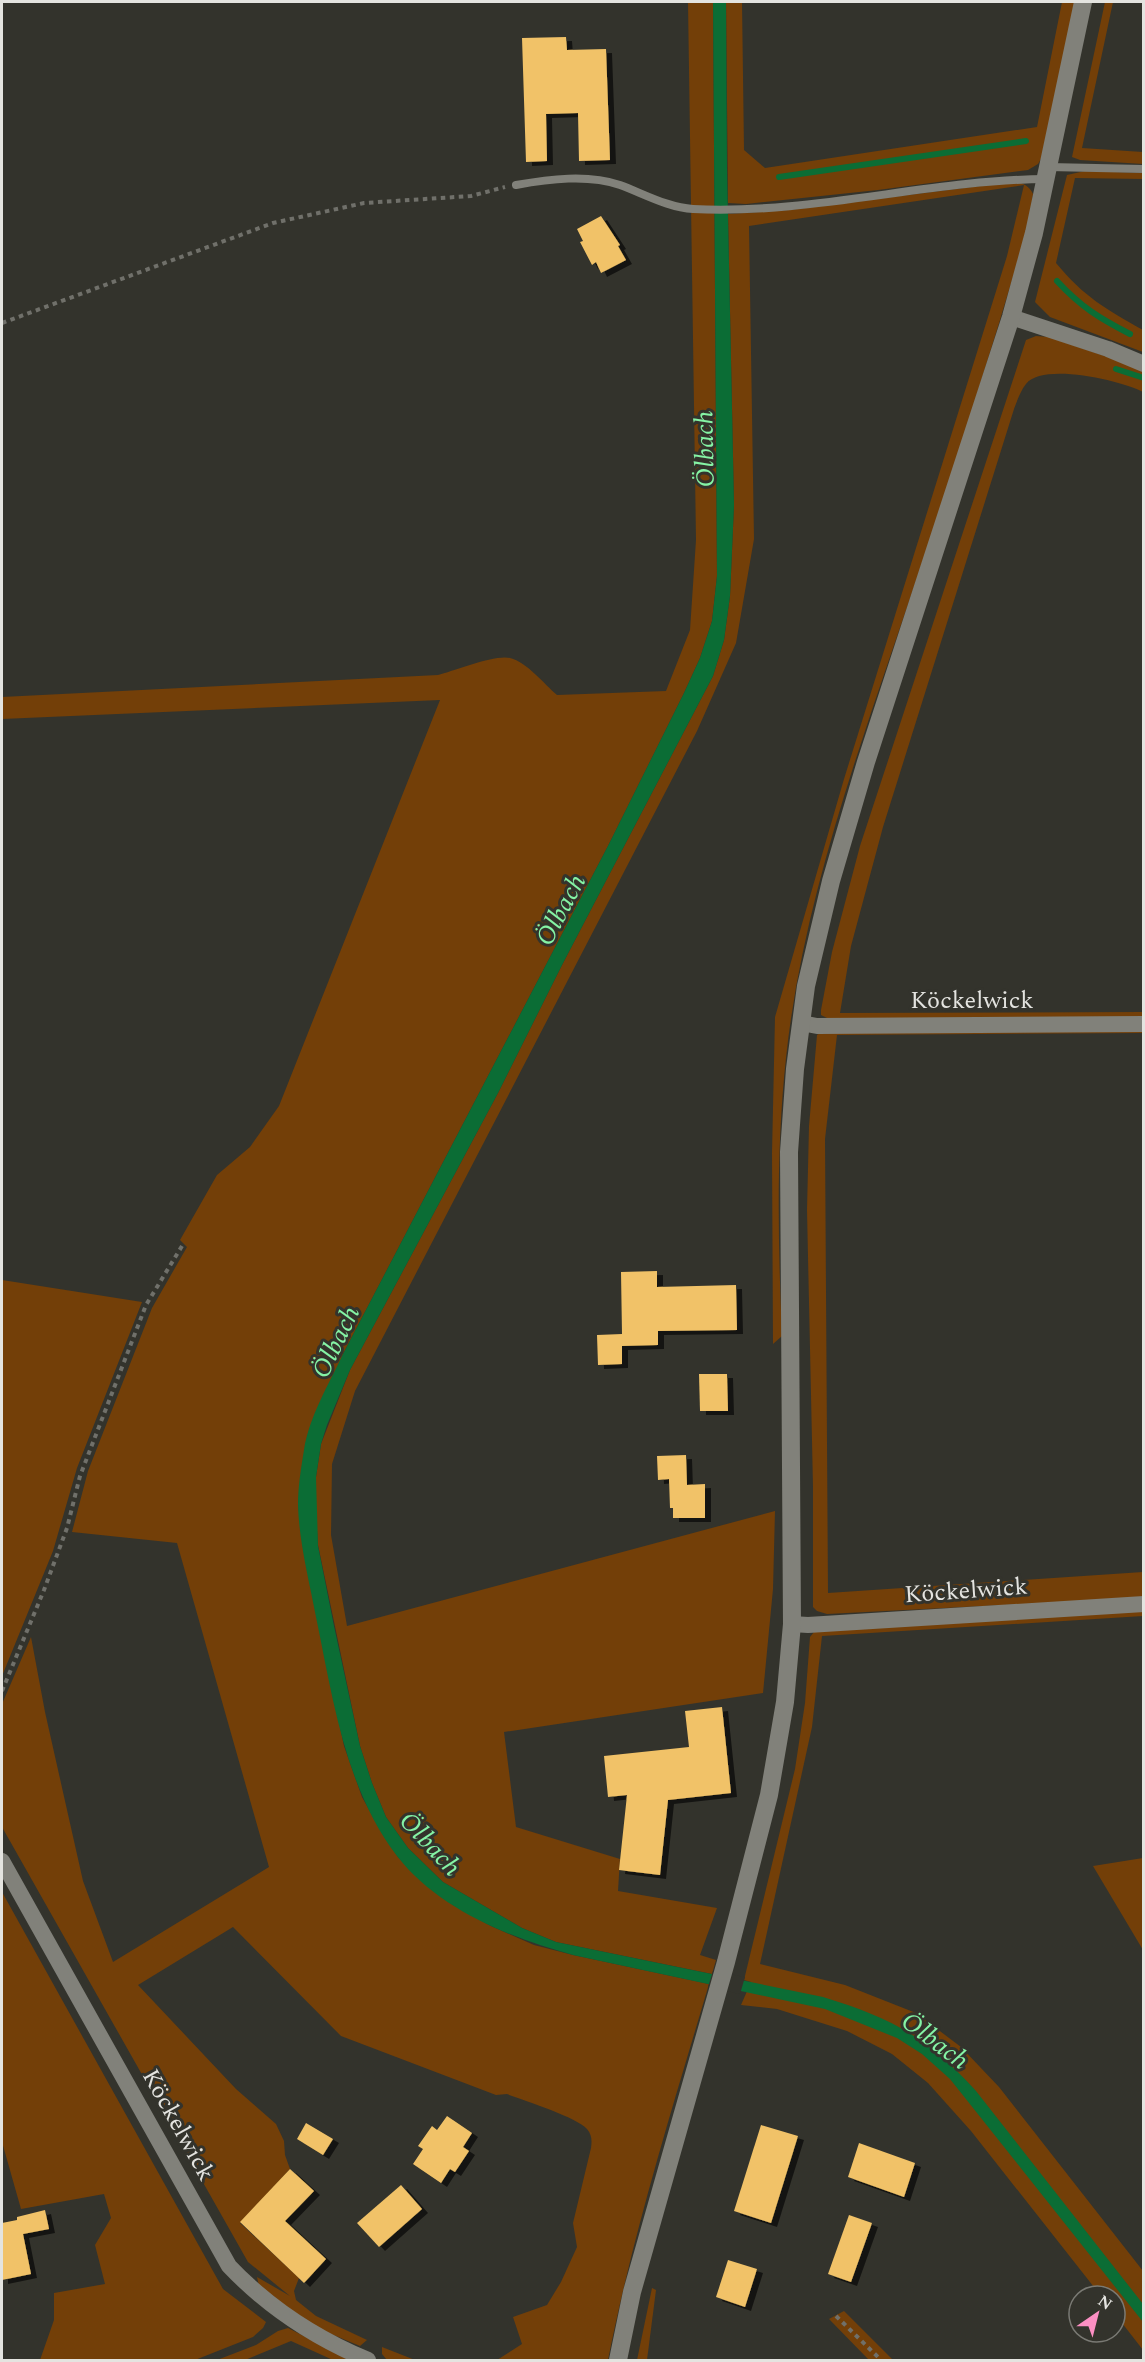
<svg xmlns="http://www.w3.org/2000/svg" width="1145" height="2362" font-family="Spectral,serif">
<defs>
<filter id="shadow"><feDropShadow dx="6" dy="4" stdDeviation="0" flood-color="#0009"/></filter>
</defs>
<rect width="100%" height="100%" fill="#33332c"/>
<g fill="#733f08">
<path d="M688 2H713L717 576 712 621 700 658 684 693 609 844 343 1354 298 1503 303 1547 344 1746 362 1797 381 1831 398 1857 422 1881 453 1905 491 1926 534 1945 573 1955 709 1984C672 2109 633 2233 608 2360H497L522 2344 513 2317 547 2305 561 2282 577 2247 573 2223 591 2148C592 2141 592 2135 587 2129 577 2117 525 2101 507 2094L496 2095 341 2036 233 1927 138 1985 236 2089 276 2124 284 2141 285 2155 290 2169 240 2223 299 2278 294 2291 296 2300 316 2316 367 2340 360 2346 314 2327 259 2286 257 2277 290 2296 248 2262 2 1827V1704L31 1637 45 1712 83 1881 113 1962 269 1867 177 1543 72 1532 88 1471 152 1308 187 1247 180 1240 217 1175 250 1147 279 1106 440 700 2 719V697L438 675C453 671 496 654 510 658 527 662 544 684 557 695L666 691 690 630 696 540Z"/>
<path d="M726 2H742L744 150 765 168 1037 127 1062 2H1075L1041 159 1038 164 1028 170 878 190 746 204 728 203Z"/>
<path d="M1105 2H1113L1082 148 1143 152V164L1080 160 1072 157Z"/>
<path d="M1085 171 1143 173V179L1075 178 1056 263C1084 297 1106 309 1143 330V352L1050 317 1035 302 1067 175Z"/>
<path d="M1012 182C1021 182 1029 185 1033 194 1028 233 1011 282 1000 320 976 398 952 474 926 551 872 714 804 886 786 1058 776 1150 778 1243 782 1336L773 1344 772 1153 775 1017 844 779 1007 256 1024 185 749 226 754 539 736 643 697 731 355 1391 332 1464 331 1535 347 1626 775 1511 773 1589 763 1693 504 1732 516 1827 620 1859 618 1891 717 1908 700 1955 716 1960 712 1974 556 1942 522 1928 443 1882 408 1848 386 1817 372 1783 360 1746 318 1545 316 1515V1477L321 1444 350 1370 498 1093 562 965 713 676 724 640 730 596 734 505 728 214 789 210Z"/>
<path d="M1036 336 1049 337 1143 369V392C1122 381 1043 362 1026 384 1021 390 1017 401 1014 409L883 827 851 946 840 1013 1143 1012V1019L827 1018 821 1015V1010L832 952 860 846 1026 340Z"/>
<path d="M1143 1027V1033L837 1035 825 1139 828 1593 1143 1572V1598L827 1614 817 1611 813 1607V1487L807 1210 809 1126 817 1035 823 1031Z"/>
<path d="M2 1280 142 1302 77 1468 53 1551 2 1676Z"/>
<path d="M1143 1608V1616L822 1636 812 1727 760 1964 845 1985 916 2013 961 2047 999 2087 1143 2271V2350L1115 2314V2296H1101L971 2131 928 2083 892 2054 847 2031 777 2009 741 2005 751 1982 744 1980 795 1769 805 1703 810 1637 814 1632Z"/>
<path d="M1143 1858H1144L1143 1950 1093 1866Z"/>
<path d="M2 1892 223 2289 266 2322 263 2328 253 2337 195 2360H40L54 2320V2293L105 2284 95 2245 111 2218 104 2194 21 2209 2 2142Z"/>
<path d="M652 2288 656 2290 647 2360H637Z"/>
<path d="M844 2311 893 2360H869L829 2319Z"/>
<path d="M288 2328 351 2360H333L291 2341 245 2360H217L256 2345 278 2331Z"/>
<path d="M382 2347 415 2360H387L382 2354Z"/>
</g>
<path fill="#0b6d35" d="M713 2H726L727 168 734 505 730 596 724 640 713 676 562 965 498 1093 350 1370 327 1425 321 1444 316 1477 318 1546 334 1626 360 1746 372 1783 386 1817 408 1848 443 1882 522 1928 556 1942 823 1997C892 2018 927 2037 976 2091L1143 2304V2322L950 2079 922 2054 897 2038 825 2009 573 1955C510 1938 438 1909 397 1856 345 1788 333 1699 316 1617 309 1580 299 1542 298 1505 298 1487 301 1468 304 1450 309 1417 329 1384 343 1354L609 844 684 693 700 658 712 621 717 576Z"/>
<path fill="#33332c" d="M713 1971 745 1977 740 1994 708 1987Z"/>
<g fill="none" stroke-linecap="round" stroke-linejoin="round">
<g stroke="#0b6d35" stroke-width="6">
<path d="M779 177 1026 141"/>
<path d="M1057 281C1081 307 1099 318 1130 334"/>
<path d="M1116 369 1144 378"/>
</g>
</g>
<g fill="#f1c267" filter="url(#shadow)">
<path d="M566 37 567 50 606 49 610 160 579 161 578 113 546 114 547 161 526 162 522 38Z"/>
<path d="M601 216 620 245 618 246 626 260 601 273 596 262 592 265 580 242 583 241 577 229Z"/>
<path d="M657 1271V1287L736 1285 737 1330 658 1331V1345L622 1346V1364L598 1365 597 1335 622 1334 621 1272Z"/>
<path d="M699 1374H727L728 1411H700Z"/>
<path d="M686 1455 687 1485 705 1484V1518H673V1508H670L669 1479 658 1480 657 1456Z"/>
<path d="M722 1707 731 1793 668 1800 660 1875 619 1870 627 1795 608 1797 604 1756 689 1747 685 1711Z"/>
<path d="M447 2116 472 2133 463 2147 469 2151 455 2172 450 2169 441 2183 413 2164 423 2149 418 2146 432 2126 437 2130Z"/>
<path d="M306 2123 333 2139 323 2155 297 2139Z"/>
<path d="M761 2125 798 2136 771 2223 734 2211Z"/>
<path d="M859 2143 915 2163 904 2197 848 2177Z"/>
<path d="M290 2169 314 2191 285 2221 326 2259 304 2283 240 2222Z"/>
<path d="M401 2185 422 2209 379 2247 357 2223Z"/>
<path d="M45 2210 49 2229 23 2234 31 2274 2 2280V2223L17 2220V2217Z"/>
<path d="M849 2215 872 2223 851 2282 828 2274Z"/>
<path d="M728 2260 757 2269 745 2307 716 2297Z"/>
</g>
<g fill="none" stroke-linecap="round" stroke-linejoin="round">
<g stroke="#70706a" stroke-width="4" stroke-dasharray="4.5 4.5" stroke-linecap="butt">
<path d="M2 323 273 223 364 203 471 196 505 187"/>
<path d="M2 1691 44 1590 67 1528 80 1476 146 1305 182 1246"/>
<path d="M836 2316 881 2360"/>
</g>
<g stroke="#81817a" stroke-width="8">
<path d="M1048 167 1144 169"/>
<path d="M516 185C549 179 588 174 620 185 642 193 669 208 693 209 811 215 928 180 1046 179"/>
</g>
<g stroke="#81817a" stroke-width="16">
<path d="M1011 317 1108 349 1144 364"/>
<path d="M801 1023 817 1026 1144 1024"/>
<path d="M792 1624 808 1625 1144 1604"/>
<path d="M2 1861 229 2266C269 2308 315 2338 368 2360"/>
</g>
<path stroke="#81817a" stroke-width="18" d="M618 2360 632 2292 726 1962 769 1795 785 1702 792 1624 789 1152 795 1069 806 986 831 881 866 762 1011 317 1034 233 1083 2"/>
</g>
<g text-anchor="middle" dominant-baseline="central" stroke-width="6" stroke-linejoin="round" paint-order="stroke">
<g font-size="24" fill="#e4e4e0" stroke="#33332c">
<text x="972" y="1001">Köckelwick</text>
<text transform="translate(966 1591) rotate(-4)">Köckelwick</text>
<text transform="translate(178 2125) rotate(61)">Köckelwick</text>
</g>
<g font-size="26" font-style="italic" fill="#85f4a5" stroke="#33332c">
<text transform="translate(705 449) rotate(-91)">Ölbach</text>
<text transform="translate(561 910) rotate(-62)">Ölbach</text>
<text transform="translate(336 1342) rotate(-64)">Ölbach</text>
<text transform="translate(430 1844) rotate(47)">Ölbach</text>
<text transform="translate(935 2041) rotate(37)">Ölbach</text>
</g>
</g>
<rect width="1145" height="2362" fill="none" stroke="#e4e4e0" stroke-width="6"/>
<g transform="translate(1097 2314) rotate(35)"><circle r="28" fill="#33332c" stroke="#7a7a74" stroke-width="1.5"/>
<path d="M0-4.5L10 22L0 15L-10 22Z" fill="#fc8fc3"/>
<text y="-9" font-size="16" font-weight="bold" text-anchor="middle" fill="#e4e4e0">N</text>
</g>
</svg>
